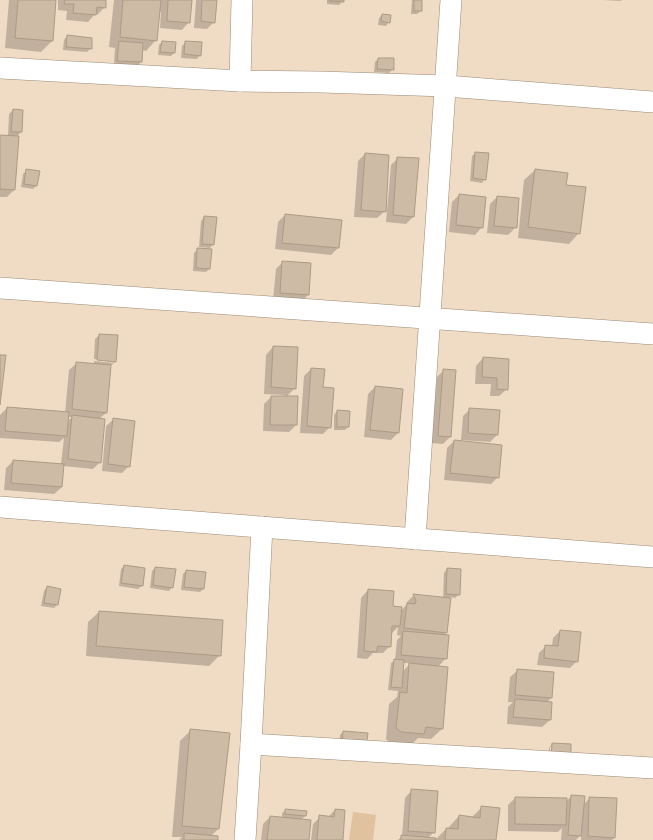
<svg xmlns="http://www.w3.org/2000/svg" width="653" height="840" font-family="'Nunito Sans',sans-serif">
<rect width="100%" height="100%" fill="#f0dcc5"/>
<path fill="#e1c29e" d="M353 812 376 815 373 840H349Z"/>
<g fill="#0003" fill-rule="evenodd">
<path d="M9 0H55L52 41 41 52 5 48Z"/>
<path d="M58 0H105V7L97 15 95 14 88 22 66 20 67 11 58 10Z"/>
<path d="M114 0H191L189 22 182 30 160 28 161 12H159L156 40 146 51 142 50 141 62 138 65 114 64 115 48 109 47Z"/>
<path d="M196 0H216L214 22 207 29 194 28Z"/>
<path d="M327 0H343V1L339 5 327 4Z"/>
<path d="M412 0H421V11L417 14H411Z"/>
<path d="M603 0H622L620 1Z"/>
<path d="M382 15 389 22 386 26 378 25 379 18Z"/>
<path d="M67 36 91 48 87 52 63 50 64 40Z"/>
<path d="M162 42 174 53 171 56 158 55 159 45Z"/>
<path d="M186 42 200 55 197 59 181 58 182 46Z"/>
<path d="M378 59 393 69 389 73 374 72 375 62Z"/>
<path d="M13 110 22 111 21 132 16 137 14 190 7 197H0V136H8L9 114Z"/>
<path d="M475 153 485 179 482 183 470 181 472 156Z"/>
<path d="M365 154 388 156 385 211 377 218 354 217 358 161Z"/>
<path d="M398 158 413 217 406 224 386 222 391 165Z"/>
<path d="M535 170 565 186 579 233 569 244 518 238 524 180Z"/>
<path d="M26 171 37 185 33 189 21 187 23 174Z"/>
<path d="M459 195 482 227 475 235 449 232 452 202Z"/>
<path d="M497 197 516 227 508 235 487 233 490 204Z"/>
<path d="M285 215 341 221 338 248 331 255 275 249 278 222Z"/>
<path d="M204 217 213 244 210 248 199 247 201 221Z"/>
<path d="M198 249 209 269 206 272 193 271 194 253Z"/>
<path d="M283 262 308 295 301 302 273 300 276 269Z"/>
<path d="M99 335 115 361 112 365H110L106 413 99 419 100 462 93 469 63 466 62 487 54 494 4 490 6 468 13 461 61 464 64 438 59 442 0 438V415L7 408 65 413 69 370 77 363 94 365V361L113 363V361L94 359 95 339ZM68 417H72L67 422Z"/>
<path d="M273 347 295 388 286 397 296 425 289 432 263 431 264 404 271 397H285V395L264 394 266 355Z"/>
<path d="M483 358 507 389 499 396H490L491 384H475L476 366Z"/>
<path d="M311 369 330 427 323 434 300 433 304 376Z"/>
<path d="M444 370 450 437 443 444 431 443 437 377Z"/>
<path d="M375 387 398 433 391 440 364 437 368 394Z"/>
<path d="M470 409 497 435 490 442 461 440 463 416Z"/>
<path d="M337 411 349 412 348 427 345 430H334V415Z"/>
<path d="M114 419 129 466 122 473 102 471 106 426Z"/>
<path d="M454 441 498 477 491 484 444 480 447 448Z"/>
<path d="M124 566 142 586 138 589 119 586 121 569Z"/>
<path d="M155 568 172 587 169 591 150 588 152 571Z"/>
<path d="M447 569 459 594 455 598 450 597 446 633 443 636 446 658 438 667 442 729 431 739 418 738 412 744 390 743 386 739 389 704 397 697 398 691 388 690 391 663 395 660 397 640 401 636 397 635 398 627 392 633H391L390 646 383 653H373L367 659 357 658 361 598 368 590 392 607 401 611 407 604V602L414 595 443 598 444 573ZM403 663H411L402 672Z"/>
<path d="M186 571 203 589 200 592 181 590 183 574Z"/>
<path d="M47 587 57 605 54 608 41 606 44 591Z"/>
<path d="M99 612 220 655 209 666 86 656 88 622Z"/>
<path d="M560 631 577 661 570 668 537 665 539 653 546 646H552L553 638Z"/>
<path d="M518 670 551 698 546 703 550 720 542 727 507 724 508 707 513 702H508L510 677Z"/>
<path d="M191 730 219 828 210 837 217 840H179L182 837H172L180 741Z"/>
<path d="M343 732 367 734 339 748 340 735Z"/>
<path d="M552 744V747H550V761H548L549 748Z"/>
<path d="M412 790 434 832 428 838 436 839 446 829H448L449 827 459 816 471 818 482 807 495 840H398L402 836 405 798Z"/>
<path d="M572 796 584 804 590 798 615 837 612 840H581V835L576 840H561L562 828 558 832 508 831V805L515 798 565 802Z"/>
<path d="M286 810 305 816 301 820 308 840H261L263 824 270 817 282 818V813Z"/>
<path d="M335 810 342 840H311L313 824 320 817H328Z"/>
</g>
<g fill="#cebba5" stroke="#ae9b85">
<path d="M18 0H56L53 41 15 38Z"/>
<path d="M65 0H106V8L97 7 96 15 73 13 74 4H64Z"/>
<path d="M123 0H161L157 41 120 37Z"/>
<path d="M168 0H192L190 23 167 21Z"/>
<path d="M202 0H217L215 23 201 21Z"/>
<path d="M330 0H344V2L329 1Z"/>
<rect x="414" y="0" width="8" height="11"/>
<path d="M382 14 391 15 390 23 381 21Z"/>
<path d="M67 35 92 38V49L66 47Z"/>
<path d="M119 41 143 43 142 62 117 61Z"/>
<path d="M162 41 176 42 175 53 160 52Z"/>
<path d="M185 41 202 42 201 56 184 54Z"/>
<path d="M378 58H394V70L377 69Z"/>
<path d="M13 109 23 110 22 132H11Z"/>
<path d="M0 135 19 136 15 190 0 189Z"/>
<path d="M475 152 489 153 486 180 473 178Z"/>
<path d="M365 153 389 155 386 212 361 210Z"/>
<path d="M397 157 419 158 414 217 393 215Z"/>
<path d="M26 169 40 171 37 186 24 184Z"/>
<path d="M535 169 568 173 566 185 586 187 580 234 528 227Z"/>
<path d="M459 194 486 197 483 228 456 225Z"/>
<path d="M497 196 519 198 517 228 494 226Z"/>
<path d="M285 214 342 220 339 248 282 243Z"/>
<path d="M204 216 217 217 214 245 202 244Z"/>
<path d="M197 248 212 249 210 269 196 268Z"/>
<path d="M282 261 311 263 309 295 280 293Z"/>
<path d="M99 334 118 335 116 362 97 360Z"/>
<path d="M273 346 298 347 296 389 271 387Z"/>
<path d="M0 355H6L0 405Z"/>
<path d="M483 357 509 359 508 390 497 389V378L482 377Z"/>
<path d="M76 362 111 365 107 413 72 409Z"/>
<path d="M311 368 325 369 323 387 334 388 331 428 307 426Z"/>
<path d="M443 369 456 370 451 437 438 436Z"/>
<path d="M375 386 403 389 399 433 370 430Z"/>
<path d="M271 396H298L297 425H270Z"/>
<path d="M7 407 69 412 67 436 5 431Z"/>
<path d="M469 408 500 410 498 435 468 433Z"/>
<path d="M337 410 350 411 349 427H337Z"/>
<path d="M72 415 105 419 101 463 68 459Z"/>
<path d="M113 418 135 421 130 467 108 464Z"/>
<path d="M454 440 502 445 499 478 450 473Z"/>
<path d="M13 460 64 464 62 487 11 483Z"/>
<path d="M124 565 145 568 143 586 121 583Z"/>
<path d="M155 567 176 569 173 588 153 585Z"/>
<path d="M447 568 461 569 460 595 446 594Z"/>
<path d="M186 570 206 572 204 589 184 587Z"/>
<path d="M47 586 61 589 58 605 44 603Z"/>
<path d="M368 589 394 591 393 606 402 607 400 626H392L391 647 378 646 376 652 364 651Z"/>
<path d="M413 594 451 598 447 633 404 628 407 603 415 604 416 601Z"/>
<path d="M99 611 223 620 221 656 96 646Z"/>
<path d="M560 630 581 632 578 662 544 658 545 645 558 646Z"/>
<path d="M403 631 449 635 447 659 401 655Z"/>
<path d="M394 659 404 660 402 688 391 687Z"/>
<path d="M409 663 448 667 443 729 426 727 424 734 401 732 396 728 400 692 407 693Z"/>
<path d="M517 669 554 672 552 698 515 695Z"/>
<path d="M515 699 552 702 551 720 513 717Z"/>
<path d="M190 729 230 733 219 829 182 826Z"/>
<path d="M343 731 368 733 366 748 342 745Z"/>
<path d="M552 743 571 744V758H551Z"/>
<path d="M411 789 438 791 435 833 408 831Z"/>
<path d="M571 795 585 796 581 836 568 835Z"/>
<path d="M515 797 567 798 566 825 515 824Z"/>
<path d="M589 797 617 798 615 838 588 836Z"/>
<path d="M481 806 500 808 496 840H445L446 828 458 829 459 815 480 818Z"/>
<path d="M285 809 307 811 306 816 285 814Z"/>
<path d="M335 809 345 810 343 840H317L319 815 334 817Z"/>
<path d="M270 816 311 820 309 840H267Z"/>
<path d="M184 833 218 836V840H184Z"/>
<path d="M401 835 436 838V840H401Z"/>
</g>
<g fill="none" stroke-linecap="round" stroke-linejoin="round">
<defs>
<g id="minor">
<path d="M0 68 240 81 321 82 446 86 653 102"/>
<path d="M240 81 242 0"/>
<path d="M0 288 653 334"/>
<path d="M0 507 653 557"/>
<path d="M415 539 451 0"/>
<path d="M251 744 653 768"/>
<path d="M245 840 251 744 262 527"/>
</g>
</defs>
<use href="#minor" stroke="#9b8974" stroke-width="22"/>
<use href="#minor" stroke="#fff" stroke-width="21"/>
</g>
</svg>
